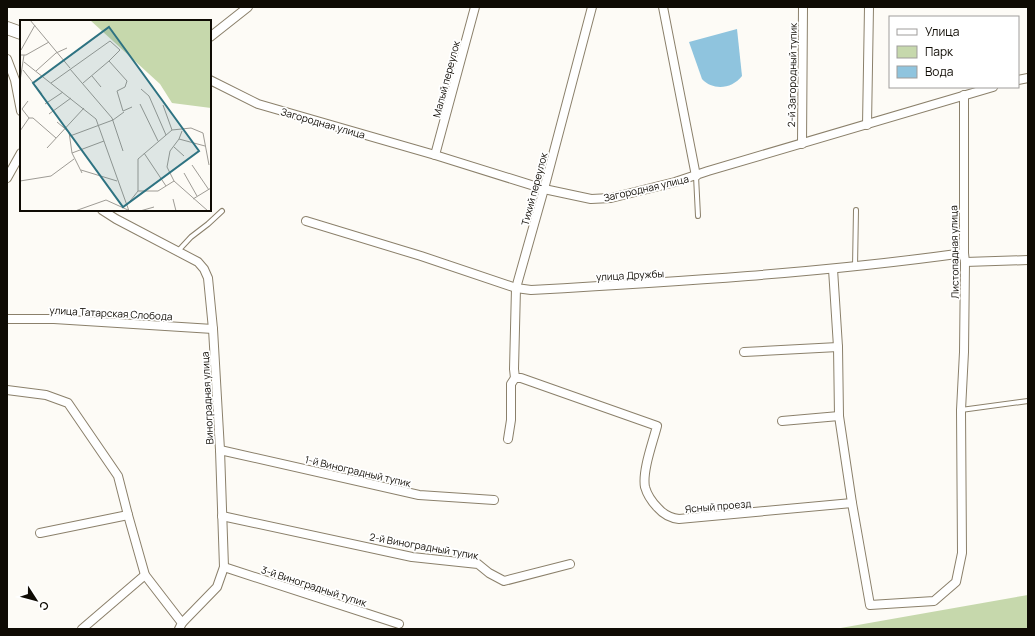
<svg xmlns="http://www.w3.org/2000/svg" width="1035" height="636" font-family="Manrope,sans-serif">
<rect width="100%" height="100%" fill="#fdfbf6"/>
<path fill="#c6d8ac" d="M1028 595V629H835Z"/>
<path fill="#8fc4de" d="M737 29 742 76C732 89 713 91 702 79L689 42Z"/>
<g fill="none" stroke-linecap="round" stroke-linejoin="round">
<defs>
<g id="lane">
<path d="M696 176 698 216"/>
<path d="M178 251 191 237 208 224 222 211"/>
<path d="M855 267 856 210"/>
<path d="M961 410 1028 401"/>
</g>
<g id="street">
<path d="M663 7 696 176"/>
<path d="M210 37 248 7"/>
<path d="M7 59 15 80 21 111"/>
<path d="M210 80 258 104 435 155 544 189 591 199 611 198 675 182 708 171 993 87"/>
<path d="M1018 80 1028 78"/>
<path d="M867 125 869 7"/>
<path d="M802 144 803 7"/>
<path d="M435 155 475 7"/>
<path d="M7 178 21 153"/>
<path d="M102 210 116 219 198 262 204 269 208 278 213 329 220 450 224 567 217 587 182 623 179 629"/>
<path d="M306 221 421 256 516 288 531 290C676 282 820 273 964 253"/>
<path d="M965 262 1028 260"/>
<path d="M7 319H54L213 329"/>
<path d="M744 352 838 347"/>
<path d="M515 378 514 369 516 288 544 189 592 7"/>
<path d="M7 390 46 395 68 403 118 476 128 515 145 575 182 623"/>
<path d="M782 421 839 416"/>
<path d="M508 439 511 420V384L515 378H521L657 426C653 442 642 471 645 487 647 494 653 503 658 508 664 515 670 518 679 519L852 503 839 416 838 347 833 269"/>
<path d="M220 450 419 495 494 500"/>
<path d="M852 503 870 605 934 601 956 582 962 553 961 410 964 352 965 262 964 253V95"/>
<path d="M222 516 412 557 478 564 489 573 504 581 570 564"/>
<path d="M40 533 128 515"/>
<path d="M224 567 399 624"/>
<path d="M82 629 145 575"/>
</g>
<path id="secondary" d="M7 28 21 33"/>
</defs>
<use href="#lane" stroke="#8b806b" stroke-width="6"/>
<use href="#street" stroke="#8b806b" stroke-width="10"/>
<use href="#secondary" stroke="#8b806b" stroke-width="14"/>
<use href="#lane" stroke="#fff" stroke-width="4"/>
<use href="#street" stroke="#fff" stroke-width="8"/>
<use href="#secondary" stroke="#fff" stroke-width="12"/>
</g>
<g text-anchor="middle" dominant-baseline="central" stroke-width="3.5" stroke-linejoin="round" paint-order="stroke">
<g font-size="10" fill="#0f0b04" stroke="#fff">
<text transform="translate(792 75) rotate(-89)">2-й Загородный тупик</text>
<text transform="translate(446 79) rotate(-75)">Малый переулок</text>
<text transform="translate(323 123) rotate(16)">Загородная улица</text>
<text transform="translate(646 188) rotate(-13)">Загородная улица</text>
<text transform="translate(534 189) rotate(-75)">Тихий переулок</text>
<text transform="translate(954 252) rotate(-91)">Листопадная улица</text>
<text transform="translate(630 275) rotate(-3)">улица Дружбы</text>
<text transform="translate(111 313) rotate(3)">улица Татарская Слобода</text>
<text transform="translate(207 398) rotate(-93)">Виноградная улица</text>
<text transform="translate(358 471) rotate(13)">1-й Виноградный тупик</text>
<text transform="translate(718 506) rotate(-5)">Ясный проезд</text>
<text transform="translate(424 546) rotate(10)">2-й Виноградный тупик</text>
<text transform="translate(314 586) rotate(18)">3-й Виноградный тупик</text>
</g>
</g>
<g transform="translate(20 20)">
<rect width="191" height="191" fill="#fdfbf6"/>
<path d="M70 0H191V88L152 83 140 64Z" fill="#c6d8ac"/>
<path fill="none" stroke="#9e9b95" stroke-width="1" d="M10 0 50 48M1 30 15 5M0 35H6L29 22M4 42 76 99 109 191M50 49 92 98 103 131M3 50 22 74M16 51 36 33 47 28M72 56 81 67M0 61 4 35M31 63 90 21 100 30 89 41M63 63 89 41 107 61 105 67 97 71 103 91 112 87M121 69 129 76 146 115M8 81 2 89 9 98M25 84 43 72M120 84 138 121M143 85 152 110M29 94 51 78M37 102 49 112 52 133 62 153M0 111 9 98H13L36 118M162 111 159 119 150 131 147 147 154 161 188 191M50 116 93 100 104 92M159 119 185 126M154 127 164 136M27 128 64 88M52 133 84 121M124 133 146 166M172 145 189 170M61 150 97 161M164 153 177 176M0 161 31 156 54 139M118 171V139L152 110 171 108 183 113 189 145M153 179 156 191M173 179 191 168M107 185 118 171H138L154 161M55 191 86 180 108 190M120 191 134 187"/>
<path fill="#2e7382" fill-opacity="0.15" stroke="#2e7382" stroke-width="2" d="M89 7 179 131 103 187 13 63Z"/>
<rect width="191" height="191" fill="none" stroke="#0f0b04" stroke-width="2"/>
</g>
<rect width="1035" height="636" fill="none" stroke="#0f0b04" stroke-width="16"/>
<rect x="889" y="16" width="130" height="72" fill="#ffffff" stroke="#9f9d9b"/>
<rect x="897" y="29" width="20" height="6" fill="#ffffff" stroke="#9f9d9b"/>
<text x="925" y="36" font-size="12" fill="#0f0b04">Улица</text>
<rect x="897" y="46" width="20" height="12" fill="#c6d8ac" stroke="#9f9d9b"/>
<text x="925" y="56" font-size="12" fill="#0f0b04">Парк</text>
<rect x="897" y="66" width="20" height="12" fill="#8fc4de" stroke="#9f9d9b"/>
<text x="925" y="76" font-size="12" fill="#0f0b04">Вода</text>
<g transform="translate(36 600) rotate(126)" stroke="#ffffff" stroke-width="3" paint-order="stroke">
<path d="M0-3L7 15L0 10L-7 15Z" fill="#0f0b04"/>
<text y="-6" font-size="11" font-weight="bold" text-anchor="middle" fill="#0f0b04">С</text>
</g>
</svg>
